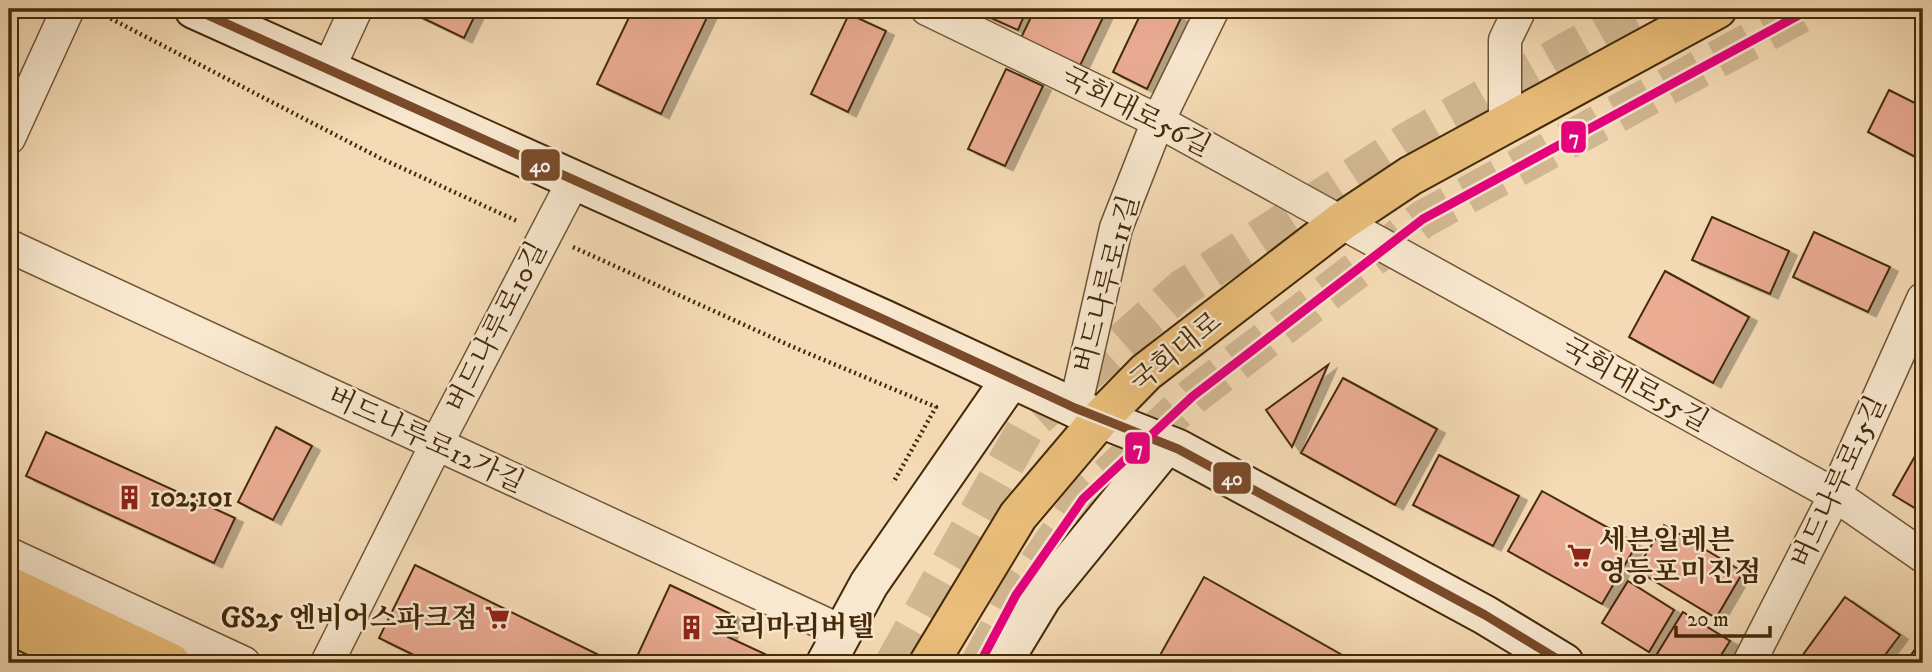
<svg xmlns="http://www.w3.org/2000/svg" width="1932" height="672" font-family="'IM FELL DW Pica','Noto Serif KR',serif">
<defs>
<filter id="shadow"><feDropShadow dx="8" dy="4.5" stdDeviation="0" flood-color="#0004"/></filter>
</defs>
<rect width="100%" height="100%" fill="#f5dbb5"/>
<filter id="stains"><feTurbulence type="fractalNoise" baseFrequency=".00286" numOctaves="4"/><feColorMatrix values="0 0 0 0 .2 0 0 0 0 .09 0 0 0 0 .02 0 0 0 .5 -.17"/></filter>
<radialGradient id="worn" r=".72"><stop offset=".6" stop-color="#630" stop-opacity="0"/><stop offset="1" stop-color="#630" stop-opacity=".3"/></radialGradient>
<g fill="#ebac94" stroke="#442a08" stroke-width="2" filter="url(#shadow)">
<path d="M404 9H478L464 38Z"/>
<path d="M633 9H711L661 114 597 84Z"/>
<path d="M971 9H1027L1018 30Z"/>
<path d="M1035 9H1107L1076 74 1017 46Z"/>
<path d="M1143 9H1162L1181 18 1147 89 1113 72Z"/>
<path d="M849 14 886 31 848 112 811 94Z"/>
<path d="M1006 69 1043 86 1005 166 968 149Z"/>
<path d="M1889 90 1923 107V161L1868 132Z"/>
<path d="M1712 217 1789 251 1770 294 1692 260Z"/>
<path d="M1814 232 1890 267 1868 312 1793 277Z"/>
<path d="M1665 271 1749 317 1713 383 1629 337Z"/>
<path d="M1328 365 1292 447 1266 410Z"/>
<path d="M1343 378 1437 429 1395 505 1301 453Z"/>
<path d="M276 427 312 446 273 520 238 502Z"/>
<path d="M46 432 235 518 214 563 26 476Z"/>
<path d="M1923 442V513L1893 495Z"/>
<path d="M1439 455 1519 496 1493 546 1413 505Z"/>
<path d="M1542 491 1637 544 1602 604 1508 551Z"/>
<path d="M1664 525 1743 572 1716 618 1636 570Z"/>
<path d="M415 565 601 656 598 663H430L379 638Z"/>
<path d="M1204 577 1351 660 1349 663H1170L1159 657Z"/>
<path d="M1628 581 1674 610 1649 652 1602 623Z"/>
<path d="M670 585 737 617 728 637 784 663H634Z"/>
<path d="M1845 597 1900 635 1879 663H1797Z"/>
<path d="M1683 612 1730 641 1716 663H1672L1657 654Z"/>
<path d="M1919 644 1923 647V663H1905Z"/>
</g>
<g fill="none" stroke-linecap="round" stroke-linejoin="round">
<g stroke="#d2b892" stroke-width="38" stroke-dasharray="38 19" stroke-linecap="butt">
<path d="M894 663 1027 426 1183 288 1411 139 1642 9"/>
<path d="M980 663 1016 595 1083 499 1193 396 1423 219 1810 9"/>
</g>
<defs>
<g id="minor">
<path d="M927 9 1158 121 1835 495 1923 556"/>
<path d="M328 70 356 9"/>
<path d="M1505 124V40L1520 9"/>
<path d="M9 138 68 9"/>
<path d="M9 246 843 632"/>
<path d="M1075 408 1116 228 1158 121 1213 9"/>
<path d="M9 554 244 663"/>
<path d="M327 663 436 445 574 180"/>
<path d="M1749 663 1835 495 1923 299"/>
</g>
<g id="secondary">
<path d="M194 9 883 319 1075 408 1178 449 1485 615 1564 663"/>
<path d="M826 663 869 584 1011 379"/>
<path d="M1002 663 1042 597 1166 445"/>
</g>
<g id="primary">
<path d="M9 586 171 663"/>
<path d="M9 624 92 663"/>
<path d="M929 663 1018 516 1100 419 1146 372 1341 222 1410 176 1717 9"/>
</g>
</defs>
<use href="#minor" stroke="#705633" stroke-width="35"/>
<use href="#secondary" stroke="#442a08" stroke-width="42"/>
<use href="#primary" stroke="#442a08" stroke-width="42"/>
<g stroke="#442a08" stroke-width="4.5" stroke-dasharray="2 3.5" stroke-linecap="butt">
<path d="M96 11 380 158 517 221"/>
<path d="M573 247 793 347 936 407 893 483"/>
</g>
<use href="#minor" stroke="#f8e8cf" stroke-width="32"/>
<use href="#secondary" stroke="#f8e8cf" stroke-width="38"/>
<use href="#primary" stroke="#eabe7a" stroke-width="38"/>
<defs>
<path id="bus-1" d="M194 9 883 319 1075 408 1178 449 1485 615 1564 663"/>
<path id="bus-2" d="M980 663 1016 595 1083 499 1193 396 1423 219 1810 9"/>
</defs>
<use href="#bus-1" stroke="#f8e8cf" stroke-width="14"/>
<use href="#bus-2" stroke="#f8e8cf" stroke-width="14"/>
<use href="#bus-1" stroke="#7a4b2a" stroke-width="9"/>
<use href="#bus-2" stroke="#e5007d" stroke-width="9"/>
</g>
<defs>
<symbol id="building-bare" viewBox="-9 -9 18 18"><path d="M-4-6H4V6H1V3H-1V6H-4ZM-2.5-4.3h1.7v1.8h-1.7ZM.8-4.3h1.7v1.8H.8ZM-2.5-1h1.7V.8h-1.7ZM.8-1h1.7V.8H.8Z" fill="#8f2418" stroke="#f8e8cf" stroke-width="2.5" paint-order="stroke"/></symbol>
<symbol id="supermarket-bare" viewBox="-9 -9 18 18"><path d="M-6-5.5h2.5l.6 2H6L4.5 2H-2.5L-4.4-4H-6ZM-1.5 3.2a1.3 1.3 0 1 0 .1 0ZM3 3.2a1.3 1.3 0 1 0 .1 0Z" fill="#8f2418" stroke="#f8e8cf" stroke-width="2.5" paint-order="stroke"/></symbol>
</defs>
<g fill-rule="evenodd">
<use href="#building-bare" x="112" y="480" width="35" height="35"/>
<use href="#supermarket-bare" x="1562" y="538" width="35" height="35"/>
<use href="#supermarket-bare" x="480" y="600" width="35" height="35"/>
<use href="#building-bare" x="674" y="610" width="35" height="35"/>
</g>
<g text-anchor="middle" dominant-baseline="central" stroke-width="5" stroke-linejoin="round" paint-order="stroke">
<g font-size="28" fill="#442a08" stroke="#f8e8cf">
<text transform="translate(1136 112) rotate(27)">국회대로56길</text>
<text transform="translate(1107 284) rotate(-75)">버드나루로11길</text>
<text transform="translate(497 327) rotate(-63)">버드나루로10길</text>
<text transform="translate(1176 352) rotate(-39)">국회대로</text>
<text transform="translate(1635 385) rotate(29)">국회대로55길</text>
<text transform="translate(426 440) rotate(25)">버드나루로12가길</text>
<text transform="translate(1839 482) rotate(-65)">버드나루로15길</text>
</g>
<g font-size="28" font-weight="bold" fill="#442a08" stroke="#f8e8cf" text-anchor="start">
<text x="150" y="497">102;101</text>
<text x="1599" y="540">세븐일레븐<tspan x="1599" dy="32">영등포미진점</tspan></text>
<text x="478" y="618" text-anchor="end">GS25 엔비어스파크점</text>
<text x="712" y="627">프리마리버텔</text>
</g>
</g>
<g stroke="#f8e8cf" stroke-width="2.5">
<rect x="1560" y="120" width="27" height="34" rx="7" fill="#e5007d"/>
<rect x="520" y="148" width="41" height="34" rx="7" fill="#7a4b2a"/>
<rect x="1124" y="431" width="27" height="34" rx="7" fill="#e5007d"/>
<rect x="1212" y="461" width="40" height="34" rx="7" fill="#7a4b2a"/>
</g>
<g font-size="19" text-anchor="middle" font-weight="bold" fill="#fff">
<text x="1574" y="144">7</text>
<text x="540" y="172">40</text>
<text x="1138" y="455">7</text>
<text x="1232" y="485">40</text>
</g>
<rect width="1932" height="672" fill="none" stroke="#f5dbb5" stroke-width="35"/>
<rect x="10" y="10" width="1911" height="651" fill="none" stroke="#442a08" stroke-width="3.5"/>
<rect x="18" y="18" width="1897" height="637" fill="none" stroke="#442a08" stroke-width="2"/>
<path d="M1676 626v10h94v-10" fill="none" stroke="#442a08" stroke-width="3.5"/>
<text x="1687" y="626" font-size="21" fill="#442a08" stroke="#f8e8cf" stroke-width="5" paint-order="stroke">20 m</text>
<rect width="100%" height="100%" filter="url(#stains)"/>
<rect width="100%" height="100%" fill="url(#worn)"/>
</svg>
